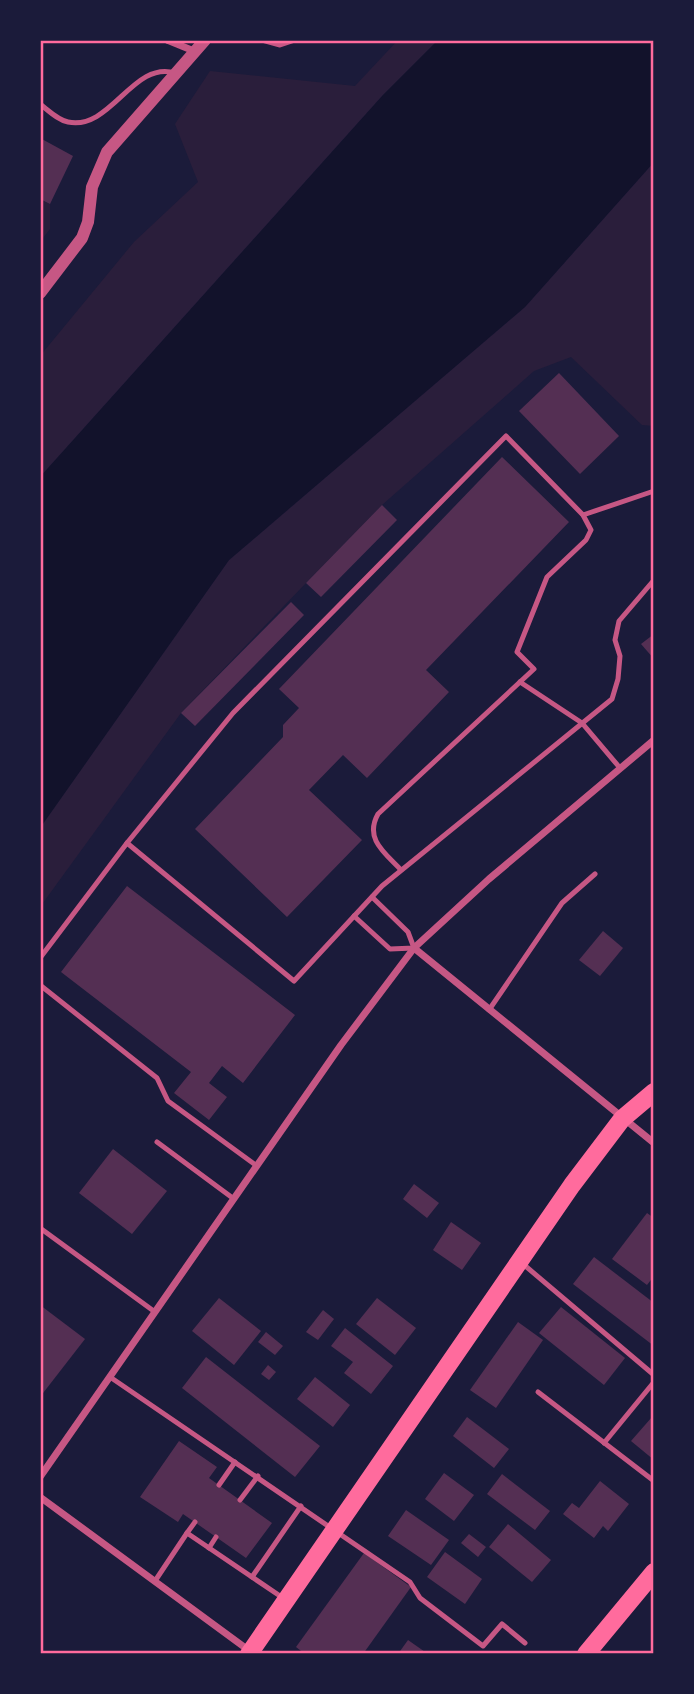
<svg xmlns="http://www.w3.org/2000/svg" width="694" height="1694" font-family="'Exo 2',sans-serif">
<rect width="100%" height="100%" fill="#1b1b3a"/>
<g fill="#2a1e3b">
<path d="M398 40H438L383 95 40 477V356L134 242 198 182 175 124 210 71 355 86Z"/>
<path d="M654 162V426L642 425 571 357 534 371 382 505 306 583 181 713 40 907V828L229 560 525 307Z"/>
<path d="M40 199 50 204V229L40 242Z"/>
</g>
<path fill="#12122b" d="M438 40H654V162L525 307 229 560 40 828V477L383 95Z"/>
<g fill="#542f53">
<path d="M40 138 73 156 50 204 40 199Z"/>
<path d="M559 373 619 436 580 474 519 411Z"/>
<path d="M502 457 569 522 426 670 449 692 367 778 343 755 309 790 362 840 287 917 195 829 283 737V725L299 708 279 689Z"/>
<path d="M382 505 397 520 321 597 306 583Z"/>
<path d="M291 602 304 615 195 726 181 713Z"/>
<path d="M654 634V659L641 644Z"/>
<path d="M127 886 295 1015 243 1083 222 1066 209 1083 227 1097 209 1120 174 1093 191 1072 61 972Z"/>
<path d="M603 931 623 948 600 976 579 960Z"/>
<path d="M113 1149 167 1191 132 1234 79 1193Z"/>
<path d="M414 1184 439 1203 427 1218 403 1199Z"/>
<path d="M647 1213 654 1218V1276L647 1285 612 1259Z"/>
<path d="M451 1222 481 1243 462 1270 433 1250Z"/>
<path d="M594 1257 654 1303V1346L573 1284Z"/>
<path d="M219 1298 261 1331 234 1365 192 1331Z"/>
<path d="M377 1298 416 1328 395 1355 356 1324Z"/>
<path d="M40 1305 85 1339 40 1397Z"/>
<path d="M561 1307 625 1358 604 1385 539 1333Z"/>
<path d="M323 1310 334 1319 318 1340 306 1332Z"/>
<path d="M518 1322 543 1340 496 1408 470 1390Z"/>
<path d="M345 1328 393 1366 371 1394 344 1373 353 1362 331 1346Z"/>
<path d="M266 1332 283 1346 275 1355 258 1342Z"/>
<path d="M206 1357 320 1446 295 1477 182 1388Z"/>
<path d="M268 1365 276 1372 269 1380 261 1374Z"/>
<path d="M315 1377 350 1405 333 1427 297 1399Z"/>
<path d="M467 1417 509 1449 494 1468 453 1436Z"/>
<path d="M652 1417 654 1418V1460L631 1441Z"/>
<path d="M179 1441 217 1467 209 1478 272 1523 246 1558 183 1514 178 1522 140 1497Z"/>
<path d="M444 1473 474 1495 454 1521 425 1499Z"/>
<path d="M502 1474 550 1511 535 1530 487 1494Z"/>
<path d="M600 1481 629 1504 608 1531 603 1526 594 1538 563 1514 572 1503 579 1508Z"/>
<path d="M406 1510 449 1540 431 1565 388 1536Z"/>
<path d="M508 1524 551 1560 532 1582 489 1547Z"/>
<path d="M469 1534 486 1547 478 1557 461 1543Z"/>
<path d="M445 1552 482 1579 465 1604 427 1577Z"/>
<path d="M364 1553 411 1587 363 1654H305L296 1647Z"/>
<path d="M408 1640 428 1654H398Z"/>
</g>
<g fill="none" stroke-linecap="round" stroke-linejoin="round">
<g stroke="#c65784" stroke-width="5">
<path d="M262 40 280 45 295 40"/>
<path d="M40 104C49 111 58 120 68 122 111 131 133 60 175 73"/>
<path d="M583 515 654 491"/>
<path d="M520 682 582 723 620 768"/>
<path d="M127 843 233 713 506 436 583 515 591 530 586 540 547 577 517 652 534 669 378 814C364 839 385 853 401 870"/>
<path d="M354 916 390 949 414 948 408 932 372 897"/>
<path d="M40 958 127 843 294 981 382 886 612 699 618 679 620 656 615 640 619 621 654 580"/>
<path d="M40 985 157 1078 168 1101 257 1166"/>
<path d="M489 1010 562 903 595 874"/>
<path d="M157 1142 234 1199"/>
<path d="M40 1228 155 1312"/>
<path d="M523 1264 654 1375"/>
<path d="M110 1377 410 1582 420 1598 483 1646 502 1624 525 1643"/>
<path d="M538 1392 654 1481"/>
<path d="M604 1443 654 1382"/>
<path d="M219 1485 235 1462"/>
<path d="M240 1500 258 1476"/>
<path d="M187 1533 195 1522"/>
<path d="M209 1548 216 1537"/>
<path d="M252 1577 301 1506"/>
<path d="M155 1581 187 1533 283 1598"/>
</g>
<g stroke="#c65784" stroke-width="7">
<path d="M167 40 194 51"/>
<path d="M414 948 654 1143"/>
<path d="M40 1477 341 1045 414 948 489 879 654 740"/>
<path d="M40 1497 251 1652"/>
</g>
<path stroke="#c65784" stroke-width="12" d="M40 293 82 238 88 222 92 187 107 152 205 40"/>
<g stroke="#ff6b9d" stroke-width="18">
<path d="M249 1654 572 1185 622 1119 654 1092"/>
<path d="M586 1654 654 1572"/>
</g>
</g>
<rect width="694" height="1694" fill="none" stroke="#1b1b3a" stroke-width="84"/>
<rect x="42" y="42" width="610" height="1610" fill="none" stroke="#ff6b9d" stroke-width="2.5"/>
</svg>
